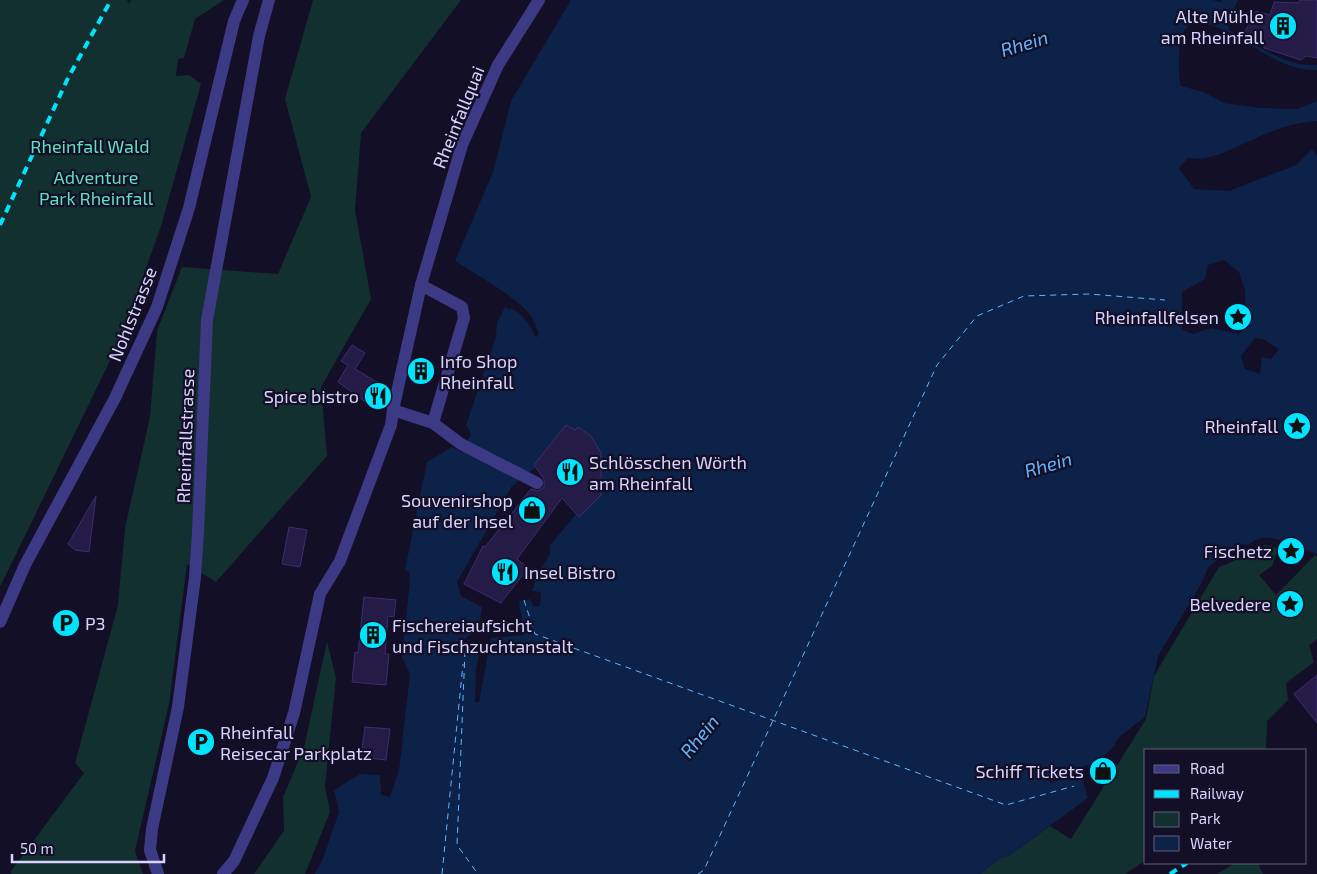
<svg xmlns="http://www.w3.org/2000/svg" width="1317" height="874" font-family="'Exo 2',sans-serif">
<rect width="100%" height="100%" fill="#130f26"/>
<g fill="#12302f">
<path d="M0 0H127L129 4 131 0H224L195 19 184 58 178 59 176 76 189 75 201 84 161 226 122 336 0 587Z"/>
<path d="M313 0H461L361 133 355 210 371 299 321 387 327 456 216 582 187 564 169 704 135 851 143 874H11V871L84 773 75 763 118 605 125 528 150 417 157 331 182 267 278 274 311 197 285 99Z"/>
<path d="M1265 545 1278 548 1272 566 1259 575 1276 595 1315 555 1317 557V639L1309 646 1314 662 1286 683 1288 700 1267 721 1266 750H1146V860L1125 874H980L999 859 1010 855 1050 826 1071 839 1146 719 1154 676 1219 567 1234 561Z"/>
<path d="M327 641 336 678 325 786 330 812 305 874H254L284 831 283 797 304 748Z"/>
<path d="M1235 863H1260L1259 866 1263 874H1217Z"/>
</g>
<path fill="#0c2248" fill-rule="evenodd" d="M571 0H1212L1222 2V0H1238L1228 22 1229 30C1255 44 1286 67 1317 65V70C1270 72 1237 22 1191 22 1189 25 1186 28 1184 31 1178 44 1177 73 1181 86L1204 92 1224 103 1261 108 1297 109 1317 101V121C1295 122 1273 130 1254 139 1232 148 1212 162 1188 158L1179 168 1194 189 1229 191 1296 165 1312 149 1317 155V554C1302 549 1274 533 1258 539 1255 540 1251 543 1248 545L1240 544 1209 566 1201 584 1158 656 1145 717 1119 737 1113 747 1098 762 1049 777 1050 783 1081 774 1088 798 1010 855 999 859 980 874H315L323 858 339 812 334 790 360 774 380 775 381 795 390 797 399 770 410 674 402 657 410 580 409 572 405 570 427 462 452 447 462 452 471 434 466 425 496 337 497 323 505 307 510 310 511 308C524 315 530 324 536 338L539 333C536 328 534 321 531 316 517 297 475 274 455 261L493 172 511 101ZM1224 260 1239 272 1245 290 1246 323 1239 334 1211 328 1193 334 1182 330V292L1205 279 1208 265ZM1255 338 1263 339 1279 349 1271 359 1262 357 1260 374 1245 369 1241 356ZM566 425 575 430 578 427 591 436 601 453V495L579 517 576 514 550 545V554L537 575 532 591 541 592 540 606 534 607 530 599 519 601 524 635 491 638 479 702H475L476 671 479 653 461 651 457 644 478 630 482 607 461 596 457 582 512 486 536 467 534 465Z"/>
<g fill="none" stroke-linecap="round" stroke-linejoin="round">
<g stroke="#62b6ff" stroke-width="1" stroke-dasharray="6 5" stroke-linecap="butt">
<path d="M524 600 535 634 1006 805 1074 786"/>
<path d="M465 651 457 845 478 874"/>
<path d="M442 874 463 664"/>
<path d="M698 874 704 870 937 365 977 316 1024 296 1089 294 1165 300"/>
</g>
</g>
<g fill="#241b47" stroke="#3b2d73">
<path d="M1300 0H1317V58L1306 56 1301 60 1264 48V45L1242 37 1256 11 1270 15 1274 2 1298 3Z"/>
<path d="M352 345 365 353 355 369 385 387 375 409 338 382 348 365 341 361Z"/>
<path d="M566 425 575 430 578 427 591 436 601 453V495L579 517 562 498 517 559 528 568 501 603 464 584 483 546 485 547 531 489 538 491 544 487V479L534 465Z"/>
<path d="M96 496 89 552 75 550 68 544Z"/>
<path d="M289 527 307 530 300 567 282 564Z"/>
<path d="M364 597 396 600 394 617 388 616 385 654H389L386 685 352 682 355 652 358 653Z"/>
<path d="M1317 675V723L1294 694Z"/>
<path d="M365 727 390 729 386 760 361 757Z"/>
</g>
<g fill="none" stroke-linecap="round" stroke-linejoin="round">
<g stroke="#3d3a85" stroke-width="12">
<path d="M421 285 462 145 498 65 539 0"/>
<path d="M433 423 461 444 537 483"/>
</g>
<g stroke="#3d3a85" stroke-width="12">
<path d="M158 874 150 850 152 829 178 707 195 577 198 532 207 320 259 36 269 0"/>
<path d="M223 874 234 861 273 778 294 713 320 594 340 561 391 425 393 410 421 285 462 307 464 318 433 423 393 410"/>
</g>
<path stroke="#3d3a85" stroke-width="12" d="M0 622 25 565 115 398 157 307 189 208 234 21 243 0"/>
<g stroke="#00e5ff" stroke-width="4" stroke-dasharray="8 6" stroke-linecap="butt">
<path d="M0 225 68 78 111 0"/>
<path d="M1170 874 1187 863"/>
</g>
</g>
<defs>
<symbol id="building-disc" viewBox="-11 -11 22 22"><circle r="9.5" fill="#00e5ff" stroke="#130f26"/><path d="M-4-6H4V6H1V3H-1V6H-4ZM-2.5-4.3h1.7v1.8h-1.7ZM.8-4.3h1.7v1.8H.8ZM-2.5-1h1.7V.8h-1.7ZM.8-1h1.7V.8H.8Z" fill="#111"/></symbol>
<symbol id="sight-disc" viewBox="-11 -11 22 22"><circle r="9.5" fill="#00e5ff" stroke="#130f26"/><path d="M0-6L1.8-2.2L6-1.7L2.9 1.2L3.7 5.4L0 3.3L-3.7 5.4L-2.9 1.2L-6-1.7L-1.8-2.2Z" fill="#111"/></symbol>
<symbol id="restaurant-disc" viewBox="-11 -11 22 22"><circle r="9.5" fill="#00e5ff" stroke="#130f26"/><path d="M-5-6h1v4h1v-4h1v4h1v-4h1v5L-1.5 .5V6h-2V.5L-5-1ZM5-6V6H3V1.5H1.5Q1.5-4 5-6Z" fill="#111"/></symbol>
<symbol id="shop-disc" viewBox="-11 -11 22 22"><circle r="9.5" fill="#00e5ff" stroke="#130f26"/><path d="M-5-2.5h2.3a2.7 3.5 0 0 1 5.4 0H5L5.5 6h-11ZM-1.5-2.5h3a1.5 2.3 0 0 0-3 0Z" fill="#111"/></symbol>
<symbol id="parking-disc" viewBox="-11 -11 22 22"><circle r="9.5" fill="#00e5ff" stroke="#130f26"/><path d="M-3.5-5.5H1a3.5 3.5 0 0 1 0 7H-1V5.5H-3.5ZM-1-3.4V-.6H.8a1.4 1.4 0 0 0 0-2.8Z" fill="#111"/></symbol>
</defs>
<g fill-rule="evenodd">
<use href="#building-disc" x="1267" y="10" width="32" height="32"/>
<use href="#sight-disc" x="1222" y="301" width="32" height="32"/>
<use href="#building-disc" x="405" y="355" width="32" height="32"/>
<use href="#restaurant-disc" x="362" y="380" width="32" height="32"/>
<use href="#sight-disc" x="1281" y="410" width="32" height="32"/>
<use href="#restaurant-disc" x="554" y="456" width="32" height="32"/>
<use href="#shop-disc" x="516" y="494" width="32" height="32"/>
<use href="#sight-disc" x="1275" y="535" width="32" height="32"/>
<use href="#restaurant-disc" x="489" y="556" width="32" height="32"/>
<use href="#sight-disc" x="1274" y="588" width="32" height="32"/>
<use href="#parking-disc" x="50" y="607" width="32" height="32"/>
<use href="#building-disc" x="357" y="619" width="32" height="32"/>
<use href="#parking-disc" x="185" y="726" width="32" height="32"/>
<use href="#shop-disc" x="1087" y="755" width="32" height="32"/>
</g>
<g text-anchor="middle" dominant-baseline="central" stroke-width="4.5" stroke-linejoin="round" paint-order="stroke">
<g font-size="18" fill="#d9d4ff" stroke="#130f26" text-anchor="end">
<text x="1264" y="16">Alte Mühle<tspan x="1264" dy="21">am Rheinfall</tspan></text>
<text x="1219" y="317">Rheinfallfelsen</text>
<text x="440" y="361" text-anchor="start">Info Shop<tspan x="440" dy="21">Rheinfall</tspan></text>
<text x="359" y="396">Spice bistro</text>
<text x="1278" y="426">Rheinfall</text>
<text x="589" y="462" text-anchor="start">Schlösschen Wörth<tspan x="589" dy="21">am Rheinfall</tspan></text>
<text x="513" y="500">Souvenirshop<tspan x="513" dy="21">auf der Insel</tspan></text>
<text x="1272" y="551">Fischetz</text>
<text x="524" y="572" text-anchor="start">Insel Bistro</text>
<text x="1271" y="604">Belvedere</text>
<text x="85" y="623" text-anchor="start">P3</text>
<text x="392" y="625" text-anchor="start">Fischereiaufsicht<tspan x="392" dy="21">und Fischzuchtanstalt</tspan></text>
<text x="220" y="732" text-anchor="start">Rheinfall<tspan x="220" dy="21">Reisecar Parkplatz</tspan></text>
<text x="1084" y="771">Schiff Tickets</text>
</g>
<g font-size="18" fill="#d9d4ff" stroke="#130f26">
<text transform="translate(458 117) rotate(-68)">Rheinfallquai</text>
<text transform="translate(132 314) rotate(-68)">Nohlstrasse</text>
<text transform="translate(185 436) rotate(-88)">Rheinfallstrasse</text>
</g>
<g font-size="18" fill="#5fe0c0" stroke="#130f26">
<text x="90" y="146">Rheinfall Wald</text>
<text x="96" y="177">Adventure<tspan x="96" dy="21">Park Rheinfall</tspan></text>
</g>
<g font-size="19" font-style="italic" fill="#62b6ff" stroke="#130f26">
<text transform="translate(1024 43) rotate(-17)">Rhein</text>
<text transform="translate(1048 464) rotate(-16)">Rhein</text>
<text transform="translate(699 736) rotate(-51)">Rhein</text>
</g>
</g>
<rect x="1144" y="749" width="162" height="115" fill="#130f26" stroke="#625e7d"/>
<rect x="1154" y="765" width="25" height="8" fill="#3d3a85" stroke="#625e7d"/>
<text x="1190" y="774" font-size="15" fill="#d9d4ff">Road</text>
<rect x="1154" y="790" width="25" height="8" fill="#00e5ff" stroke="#625e7d"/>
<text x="1190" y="799" font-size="15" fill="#d9d4ff">Railway</text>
<rect x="1154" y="812" width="25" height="15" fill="#12302f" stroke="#625e7d"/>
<text x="1190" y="824" font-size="15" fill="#d9d4ff">Park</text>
<rect x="1154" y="836" width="25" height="15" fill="#0c2248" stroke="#625e7d"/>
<text x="1190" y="849" font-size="15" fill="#d9d4ff">Water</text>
<path d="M12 854v8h152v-8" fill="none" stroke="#d9d4ff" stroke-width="2.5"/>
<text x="20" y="854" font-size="15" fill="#d9d4ff" stroke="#130f26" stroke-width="4" paint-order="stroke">50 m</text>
</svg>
